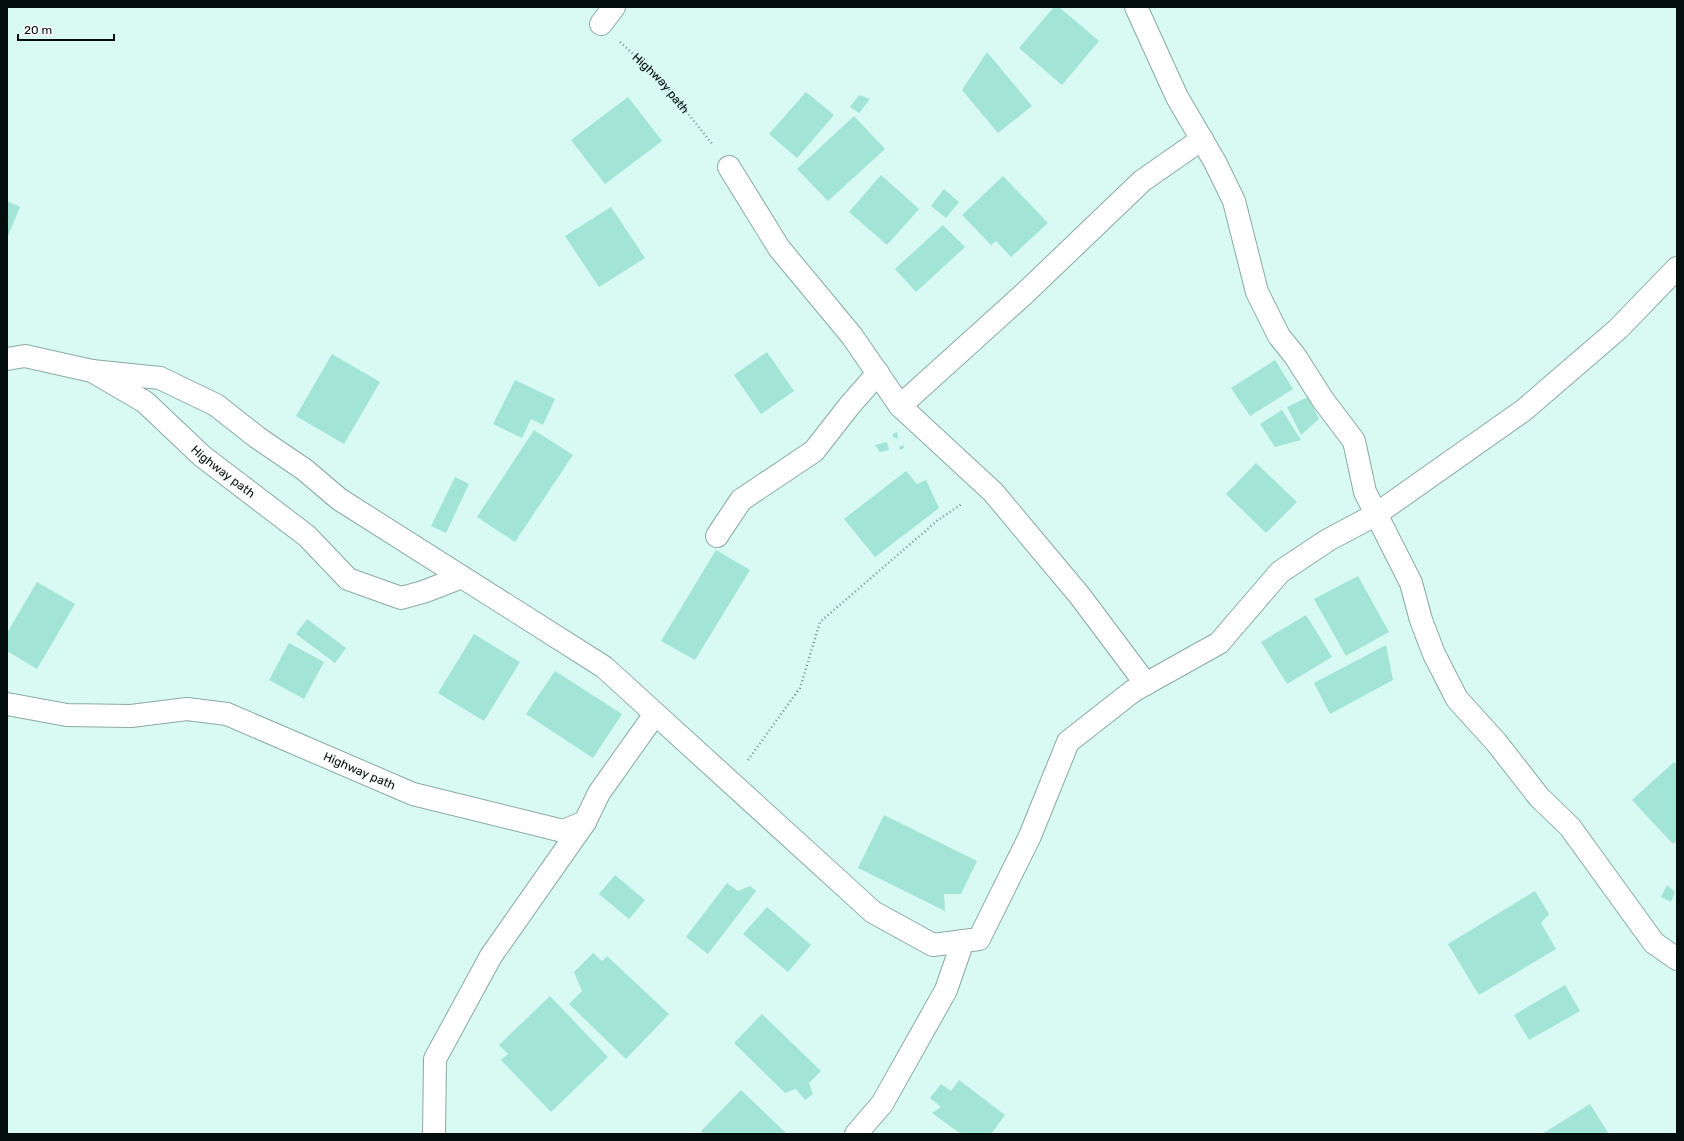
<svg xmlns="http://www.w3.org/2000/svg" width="1684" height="1141" font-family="Rubik,sans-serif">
<rect width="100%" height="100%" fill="#d8faf2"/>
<g fill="#a2e4d6">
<path d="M1054 7H1059L1099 41 1062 85 1019 48Z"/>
<path d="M987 52 1032 106 998 133 962 90Z"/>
<path d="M806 92 834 115 797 158 769 134Z"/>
<path d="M859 95 870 99 859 113 850 107Z"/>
<path d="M628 97 662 141 605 184 571 140Z"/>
<path d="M854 116 885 149 828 201 797 169Z"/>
<path d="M881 175 919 209 887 245 849 212Z"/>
<path d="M1003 176 1048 223 1011 257 996 241 991 245 962 215Z"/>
<path d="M944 189 959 202 946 218 931 206Z"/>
<path d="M7 201 20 207 7 238Z"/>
<path d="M611 207 645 258 599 287 565 236Z"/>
<path d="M943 225 965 247 916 292 895 269Z"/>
<path d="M767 352 794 391 761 414 734 375Z"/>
<path d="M332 354 380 382 344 444 296 416Z"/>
<path d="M1275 360 1293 389 1250 416 1231 388Z"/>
<path d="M515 380 555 399 543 425 531 419 522 438 493 424Z"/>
<path d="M1308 397 1319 419 1301 435 1287 407Z"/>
<path d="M1282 410 1301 440 1275 447 1260 424Z"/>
<path d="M534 430 573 455 515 542 477 517Z"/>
<path d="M897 432 898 439 893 437V434Z"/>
<path d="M887 442 889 450 880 452 875 445Z"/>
<path d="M903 445 904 448 900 450 899 447Z"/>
<path d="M1256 463 1297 502 1266 533 1226 494Z"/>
<path d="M906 471 917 484 926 480 939 508 875 557 844 519Z"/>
<path d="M455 477 469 484 446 533 431 526Z"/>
<path d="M716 550 750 570 695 660 661 641Z"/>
<path d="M1358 576 1389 632 1346 656 1314 599Z"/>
<path d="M37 582 75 604 37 669 7 651V633Z"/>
<path d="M1306 615 1332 657 1287 684 1261 642Z"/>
<path d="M307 619 346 648 335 663 296 634Z"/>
<path d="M474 634 520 662 484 721 438 693Z"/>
<path d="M289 643 324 662 304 699 269 680Z"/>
<path d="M1386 645 1393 680 1330 714 1314 683Z"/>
<path d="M555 671 622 714 593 758 526 714Z"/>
<path d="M1674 762 1677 765V841L1673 844 1632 800Z"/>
<path d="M884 815 977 861 961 894H944L945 911 858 868Z"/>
<path d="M615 875 645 900 629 919 599 894Z"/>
<path d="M727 883 738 891 750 886 756 891 708 954 686 937Z"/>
<path d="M1667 885 1675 892 1671 902 1661 897Z"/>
<path d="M1535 891 1549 914 1541 923 1556 949 1479 995 1448 944Z"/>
<path d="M767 907 811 945 788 972 743 934Z"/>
<path d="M593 953 602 961 607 956 669 1014 626 1059 569 1004 582 991 574 972Z"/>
<path d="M1565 985 1580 1011 1529 1040 1514 1015Z"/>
<path d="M550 996 608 1057 551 1112 501 1060 508 1054 499 1045Z"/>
<path d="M762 1014 821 1071 809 1083 813 1094 805 1100 796 1089 785 1093 734 1043Z"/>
<path d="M959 1080 1005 1115 991 1134H961L932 1113 941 1107 930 1098 941 1084 951 1091Z"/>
<path d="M741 1090 787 1134H704L701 1131Z"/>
<path d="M1590 1104 1609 1134H1542Z"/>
</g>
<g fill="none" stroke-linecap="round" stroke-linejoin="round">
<defs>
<g id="street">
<path d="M1136 7 1177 97 1215 162 1234 201 1257 292 1279 336 1295 356 1323 400 1354 441 1365 492 1411 583 1421 620 1434 654 1457 699 1496 742 1539 797 1570 827 1654 943 1677 959"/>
<path d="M601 24 614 7"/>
<path d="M729 167 779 248 852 336 900 406"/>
<path id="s2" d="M7 359 25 356 92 371 145 402 202 456 307 536 348 579 401 598 423 592 462 577"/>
<path d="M92 371 160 378 216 405 258 438 305 470 339 499 604 667 873 912 933 945 979 939 1030 836 1068 742 1133 691 1219 643 1280 572 1328 540 1375 515 1524 410 1618 329 1677 268"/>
<path d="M717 536 741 500 814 451 850 405 878 373"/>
<path d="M1146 684 1080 596 993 492 900 406 1024 294 1142 181 1202 139"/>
<path id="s3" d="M7 704 67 715 131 716 187 709 227 714 413 794 563 831 585 822 599 793 655 714"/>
<path d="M434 1134 435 1059 491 956 585 822"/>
<path d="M856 1134 882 1104 946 990 963 941"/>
</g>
</defs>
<use href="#street" stroke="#8aaaa2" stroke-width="24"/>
<g stroke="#778e88" stroke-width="2.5" stroke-dasharray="1 3" stroke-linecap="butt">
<path id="s1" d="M620 42 661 80 713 145"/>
<path d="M748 760 800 688 820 622 938 520 963 503"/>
</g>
<use href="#street" stroke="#fff" stroke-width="22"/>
</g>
<g text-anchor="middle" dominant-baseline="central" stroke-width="3" stroke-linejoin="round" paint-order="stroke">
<g font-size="12" fill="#040e0c" stroke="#fff">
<text stroke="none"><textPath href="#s1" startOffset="58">Highway path</textPath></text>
<text stroke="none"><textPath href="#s2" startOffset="253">Highway path</textPath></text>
<text stroke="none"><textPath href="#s3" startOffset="366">Highway path</textPath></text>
</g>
</g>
<rect width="1684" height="1141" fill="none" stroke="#040e0c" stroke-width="16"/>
<path d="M18 34v6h96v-6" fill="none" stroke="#040e0c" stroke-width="2"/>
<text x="24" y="34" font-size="12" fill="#040e0c" stroke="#ffffff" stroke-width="3" paint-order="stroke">20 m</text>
</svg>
